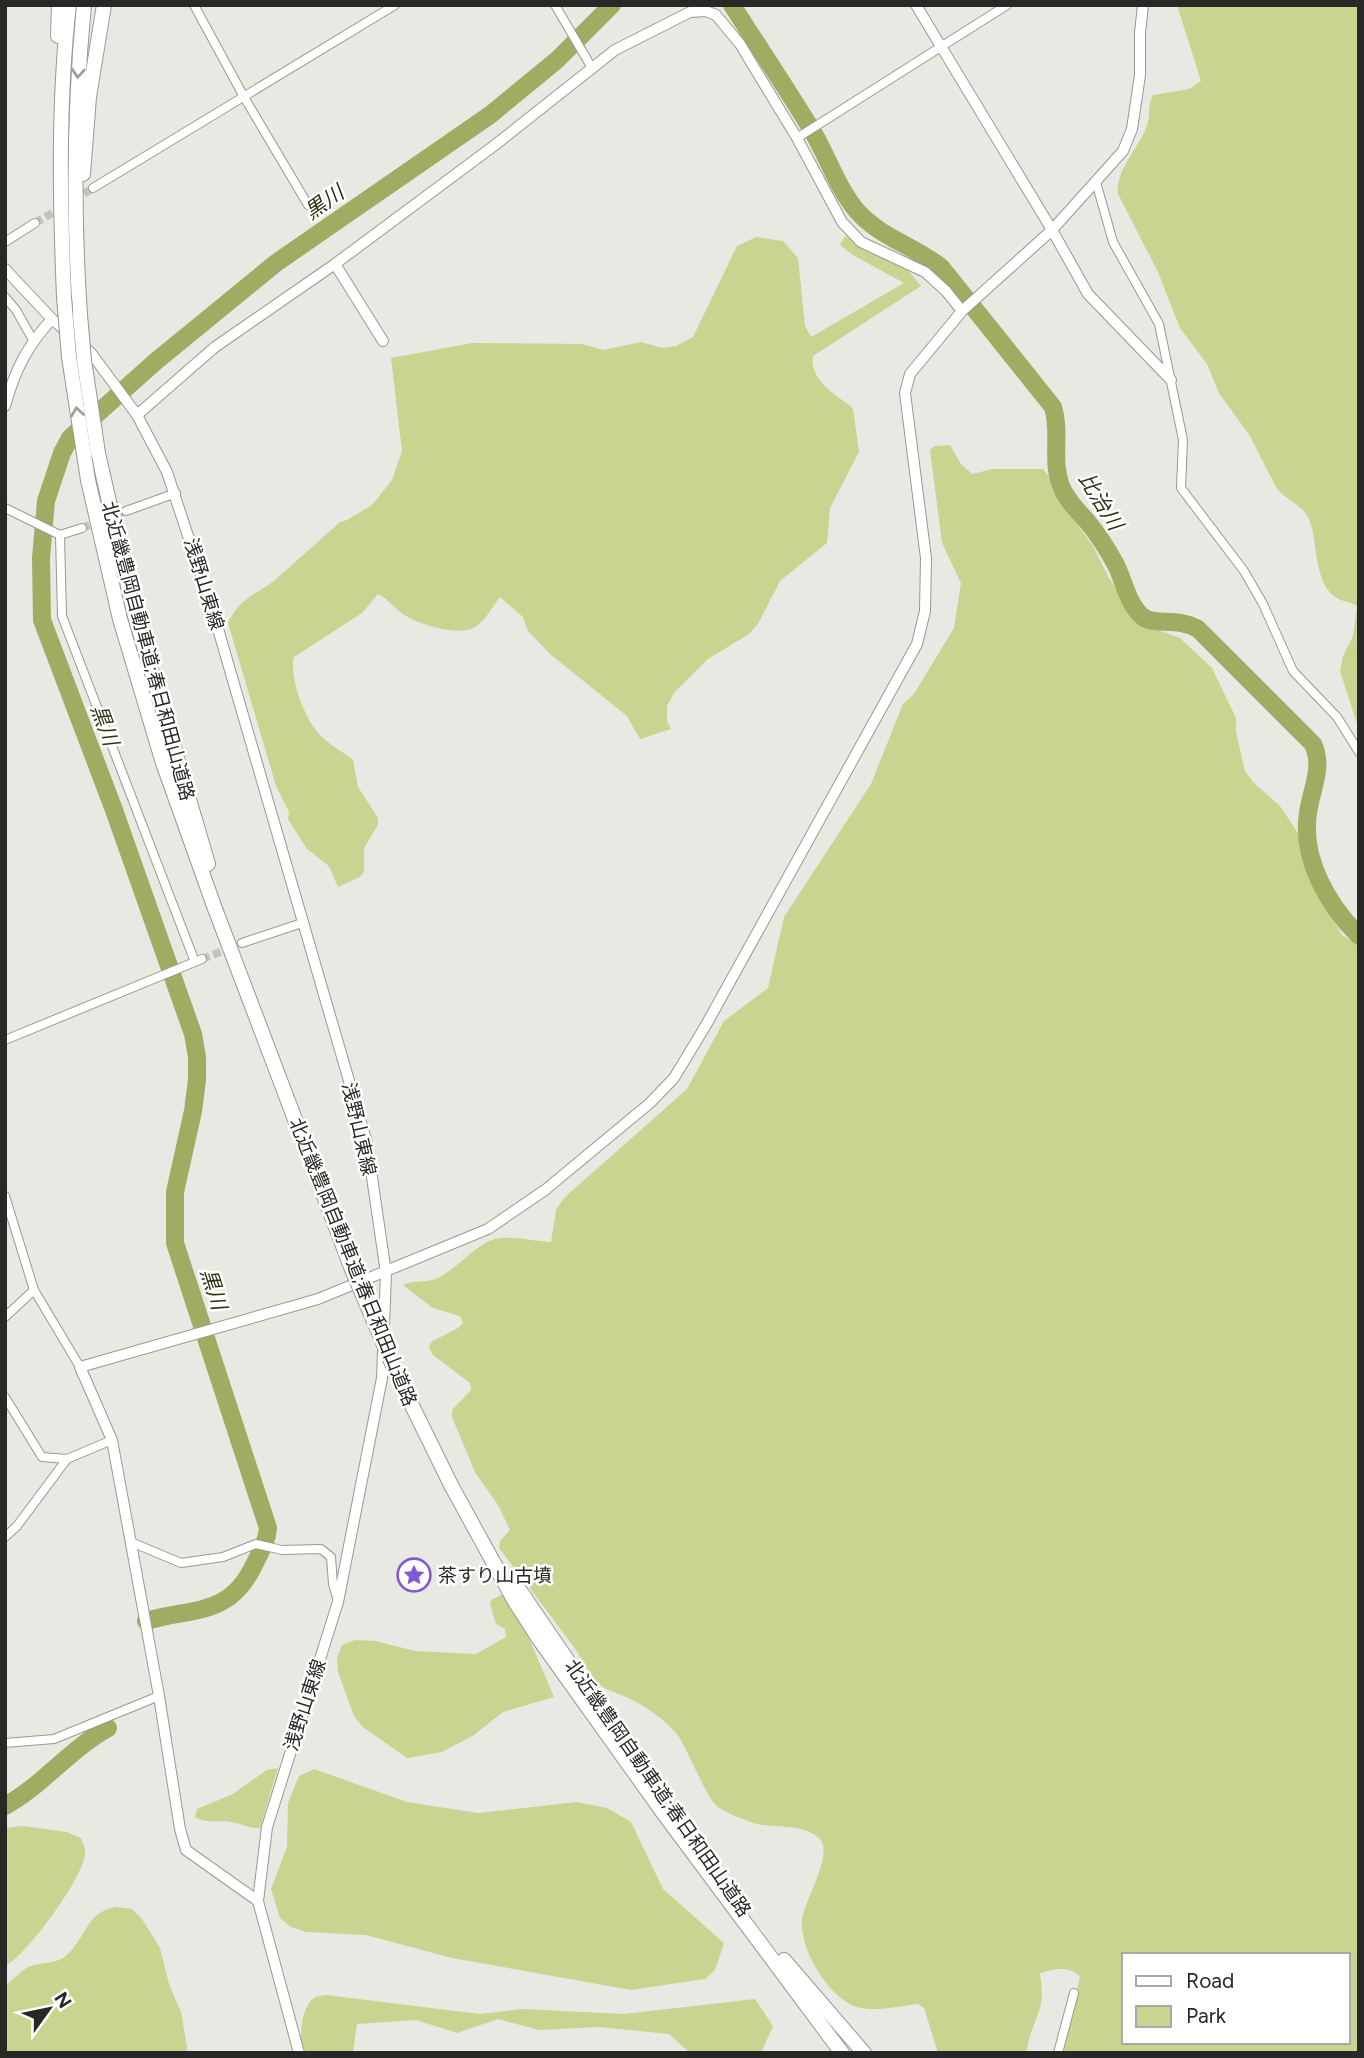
<svg xmlns="http://www.w3.org/2000/svg" width="1364" height="2058" font-family="Figtree,'Noto Sans JP',sans-serif">
<rect width="100%" height="100%" fill="#e7e9e2"/>
<g fill="#c8d590" fill-rule="evenodd">
<path d="M1177 5H1359V730L1340 671 1343 656 1353 636 1357 606C1350 601 1343 602 1337 598 1312 584 1319 538 1308 517 1301 504 1284 499 1276 487L1250 436 1219 393 1207 364 1180 328 1158 272 1118 194C1115 171 1138 149 1146 128 1151 117 1147 106 1153 95L1189 89 1201 81Z"/>
<path d="M845 236 908 270 921 286 813 356C809 380 836 395 853 408L859 452 830 508 827 543 780 581 758 624 749 634 708 659 674 693 667 706V721L671 729 640 739 627 716 550 654 528 631 523 617 500 597C492 607 484 624 471 629 452 635 413 623 399 611 391 605 387 598 378 594L362 613 294 657C289 677 303 712 315 729 323 741 342 751 353 760L358 787 378 818V825L364 848V871L360 877 338 887 329 866 307 849 288 819 289 812 276 786 228 623C240 597 255 596 275 580 297 561 318 541 340 522L347 520 372 505 392 480 402 451 391 358 472 343 582 344 603 350 641 342 662 348 676 346 693 337 737 246 756 237 783 241 798 258 805 326 811 337 904 283 853 255 840 245Z"/>
<path d="M950 445 961 464 972 474 993 469H1043L1048 475 1052 489 1093 546 1109 578 1135 614 1152 628 1180 638 1212 668 1236 718V732L1245 771 1253 782 1280 806 1298 833 1307 853 1306 861 1309 875 1342 935 1359 945V2053H1062L1080 1977C1070 1965 1054 1969 1040 1973 1041 1981 1042 1989 1042 1997 1040 2017 1028 2031 1027 2053H938L924 2008 918 2004C899 2006 872 2013 854 2006 827 1995 799 1948 802 1919 804 1902 835 1852 819 1838 803 1824 776 1828 757 1824 745 1820 728 1814 718 1807 706 1799 688 1748 676 1733 662 1717 644 1705 624 1696 614 1692 605 1690 597 1682 587 1671 581 1657 573 1646 549 1613 524 1581 499 1548L500 1541 510 1530 498 1505 475 1472 452 1417V1410L471 1390 470 1383 433 1355 429 1348 431 1342 458 1328 463 1323 460 1316 433 1308 403 1285C413 1280 424 1283 435 1279 455 1272 475 1244 495 1239 513 1235 533 1241 551 1242L556 1210 564 1198 687 1089 724 1021 768 988 784 917 871 784 903 704 914 694 954 628 961 583 942 543 930 450 935 446ZM1124 1955H1348V2042H1124Z"/>
<path d="M503 1594 517 1610 554 1697 503 1712 474 1735 442 1752 407 1758 363 1727 354 1716 338 1672 337 1658 342 1645 355 1640 375 1641 415 1651 476 1654 506 1637 505 1629 496 1624 490 1604 491 1600Z"/>
<path d="M278 1768 260 1828C249 1829 241 1823 231 1822 218 1820 206 1824 195 1817L197 1809 231 1795 267 1770Z"/>
<path d="M314 1769 407 1802 478 1813 576 1802 607 1808 631 1822 663 1889 724 1943 715 1970 705 1979 631 1990 452 1958 366 1935 306 1932 291 1927 280 1918 271 1889 287 1847 288 1803 299 1776Z"/>
<path d="M23 1826 67 1832 81 1838C83 1843 86 1849 85 1854 83 1878 27 1955 5 1966V1828Z"/>
<path d="M116 1907 132 1909 142 1919 160 1948 169 1984 181 2012 188 2053H5V1986C13 1980 22 1969 31 1966 43 1962 57 1964 67 1955 87 1936 86 1912 116 1907Z"/>
<path d="M326 1995 480 2014 523 2009 624 2014 755 1999 773 2026 761 2053H690L669 2034 599 2027 539 2030 498 2019 457 2033 416 2020 357 2024 353 2053H302C300 2038 300 2008 314 1998 318 1996 322 1996 326 1995Z"/>
</g>
<g fill="none" stroke-linecap="round" stroke-linejoin="round">
<g stroke="#9fac62" stroke-width="18">
<path d="M732 5C758 46 785 86 810 127 827 154 836 186 857 211 880 237 914 246 941 267L1053 407C1061 433 1051 461 1061 486 1066 499 1077 510 1086 520 1097 533 1108 550 1116 565 1124 581 1128 605 1143 617 1155 626 1178 617 1198 629L1313 744C1324 767 1311 790 1308 813 1301 859 1328 905 1359 936"/>
<path d="M146 1621C195 1607 230 1617 255 1563 261 1551 267 1541 268 1528L175 1243V1192L193 1111 197 1080V1057L193 1034 114 810 42 620 41 558 46 501 62 453 70 438 155 362 276 263 490 115 557 60 612 5"/>
<path d="M5 1806C43 1785 70 1749 108 1728"/>
</g>
<g stroke="#c1c3bc" stroke-width="8" stroke-dasharray="8 4" stroke-linecap="butt">
<path d="M74 200 93 188"/>
<path d="M35 223 63 207"/>
<path d="M82 528 126 511"/>
<path d="M202 959 233 947"/>
</g>
<defs>
<g id="street">
<path d="M194 5 244 97 308 205"/>
<path d="M555 5 592 68"/>
<path d="M797 138 1007 5"/>
<path d="M1096 182 1113 242 1159 324 1183 440 1181 488 1244 571 1263 604 1293 671 1337 717 1359 752"/>
<path d="M93 188 395 5"/>
<path d="M5 242 35 223"/>
<path d="M5 297 16 310 33 340"/>
<path d="M5 508 60 535 82 528"/>
<path d="M126 511 176 493"/>
<path d="M60 535 62 616 195 962"/>
<path d="M242 943 302 923"/>
<path d="M5 1040 202 959"/>
<path d="M5 1196 34 1290 80 1367"/>
<path d="M5 1317 34 1290"/>
<path d="M5 1397 42 1457 67 1459 112 1440"/>
<path d="M5 1537 17 1526 67 1459"/>
<path d="M131 1542 181 1563 223 1557 256 1544 282 1550 321 1549 331 1557 333 1584 337 1598"/>
<path d="M5 1743 54 1739 159 1696"/>
<path d="M1058 2053 1074 1993"/>
</g>
<g id="secondary">
<path d="M916 5 1052 230 1088 294 1171 380"/>
<path d="M335 264 383 341"/>
<path d="M5 269 52 319 91 353 137 415 167 472 214 615 367 1143 386 1273 382 1378 338 1602 267 1827 258 1901 299 2053"/>
<path d="M5 406C15 370 27 346 52 319"/>
<path d="M137 415 215 347 335 264 495 145 615 50 690 12 706 11 716 15 740 44 797 138 842 222 861 242 925 272 946 291 962 311"/>
<path d="M258 1901 186 1850 180 1829 159 1696 112 1440 80 1367 318 1299 488 1229 545 1190 650 1103 674 1078 706 1025 917 644 925 611 926 558 905 393 910 374 962 311 1052 230 1123 151 1132 129 1140 75V33L1143 5"/>
</g>
<g id="highway">
<path d="M58 36 59 5"/>
<path d="M83 174 89 97 104 5"/>
<path d="M64 297C60 200 58 102 69 5"/>
<path d="M80 315C73 211 74 109 84 5"/>
<path d="M98 453 134 612 208 864"/>
<path d="M88 480 120 619 163 763 214 906 351 1267"/>
<path d="M397 1375 451 1485 514 1600 539 1639 664 1814 842 2053"/>
<path d="M512 1579 597 1704"/>
<path d="M784 1960 864 2053"/>
</g>
</defs>
<use href="#street" stroke="#979992" stroke-width="10"/>
<use href="#secondary" stroke="#979992" stroke-width="12"/>
<use href="#highway" stroke="#979992" stroke-width="16"/>
<use href="#street" stroke="#fff" stroke-width="8"/>
<use href="#secondary" stroke="#fff" stroke-width="10"/>
<use href="#highway" stroke="#fff" stroke-width="14"/>
<defs>
<g id="highway-bridge">
<path d="M64 297 69 357 88 480"/>
<path d="M80 315 84 360 98 453"/>
<path d="M351 1267 397 1375"/>
</g>
</defs>
<use href="#highway-bridge" stroke="#979992" stroke-width="16" stroke-linecap="butt"/>
<use href="#highway-bridge" stroke="#fff" stroke-width="14"/>
</g>
<defs><path id="oneway-chevron" d="M-2-3.5L2.5 0L-2 3.5" fill="none" stroke-width="1.6" stroke-linecap="round" stroke-linejoin="round" transform="scale(1.75)"/></defs>
<g stroke="#9e9f9d">
<use href="#oneway-chevron" transform="translate(78 73) rotate(94)"/>
<use href="#oneway-chevron" transform="translate(77 412) rotate(-98)"/>
</g>
<defs>
<symbol id="sight-ring" viewBox="-11 -11 22 22"><circle r="9.5" fill="#fff" stroke="#8458d2" stroke-width="1.5"/><path d="M0-6L1.8-2.2L6-1.7L2.9 1.2L3.7 5.4L0 3.3L-3.7 5.4L-2.9 1.2L-6-1.7L-1.8-2.2Z" fill="#8458d2"/></symbol>
</defs>
<g fill-rule="evenodd">
<use href="#sight-ring" x="395" y="1556" width="38" height="38"/>
</g>
<g text-anchor="middle" dominant-baseline="central" stroke-width="5" stroke-linejoin="round" paint-order="stroke">
<g font-size="19" fill="#282926" stroke="#fff">
<text transform="translate(204 584) rotate(73)">浅野山東線</text>
<text transform="translate(148 651) rotate(75)">北近畿豊岡自動車道;春日和田山道路</text>
<text transform="translate(359 1129) rotate(77)">浅野山東線</text>
<text transform="translate(353 1262) rotate(68)">北近畿豊岡自動車道;春日和田山道路</text>
<text transform="translate(305 1705) rotate(-72)">浅野山東線</text>
<text transform="translate(658 1788) rotate(55)">北近畿豊岡自動車道;春日和田山道路</text>
</g>
<g font-size="19" fill="#282926" stroke="#fff" text-anchor="start">
<text x="438" y="1575">茶すり山古墳</text>
</g>
<g font-size="21" font-style="italic" fill="#2f3413" stroke="#fff">
<text transform="translate(324 202) rotate(-35)">黒川</text>
<text transform="translate(1101 501) rotate(58)">比治川</text>
<text transform="translate(105 725) rotate(70)">黒川</text>
<text transform="translate(214 1289) rotate(72)">黒川</text>
</g>
</g>
<rect width="1364" height="2058" fill="none" stroke="#282926" stroke-width="14"/>
<rect x="1122" y="1953" width="228" height="91" fill="#ffffff" stroke="#a9a9a8" stroke-width="2"/>
<rect x="1136" y="1976" width="35" height="10" fill="#ffffff" stroke="#a9a9a8" stroke-width="2"/>
<text x="1186" y="1988" font-size="21" fill="#282926">Road</text>
<rect x="1136" y="2006" width="35" height="21" fill="#c8d590" stroke="#a9a9a8" stroke-width="2"/>
<text x="1186" y="2023" font-size="21" fill="#282926">Park</text>
<g transform="translate(49 2009) rotate(57)" stroke="#ffffff" stroke-width="5" paint-order="stroke">
<path d="M0-5L12 26L0 18L-12 26Z" fill="#282926"/>
<text y="-10" font-size="19" font-weight="bold" text-anchor="middle" fill="#282926">N</text>
</g>
</svg>
